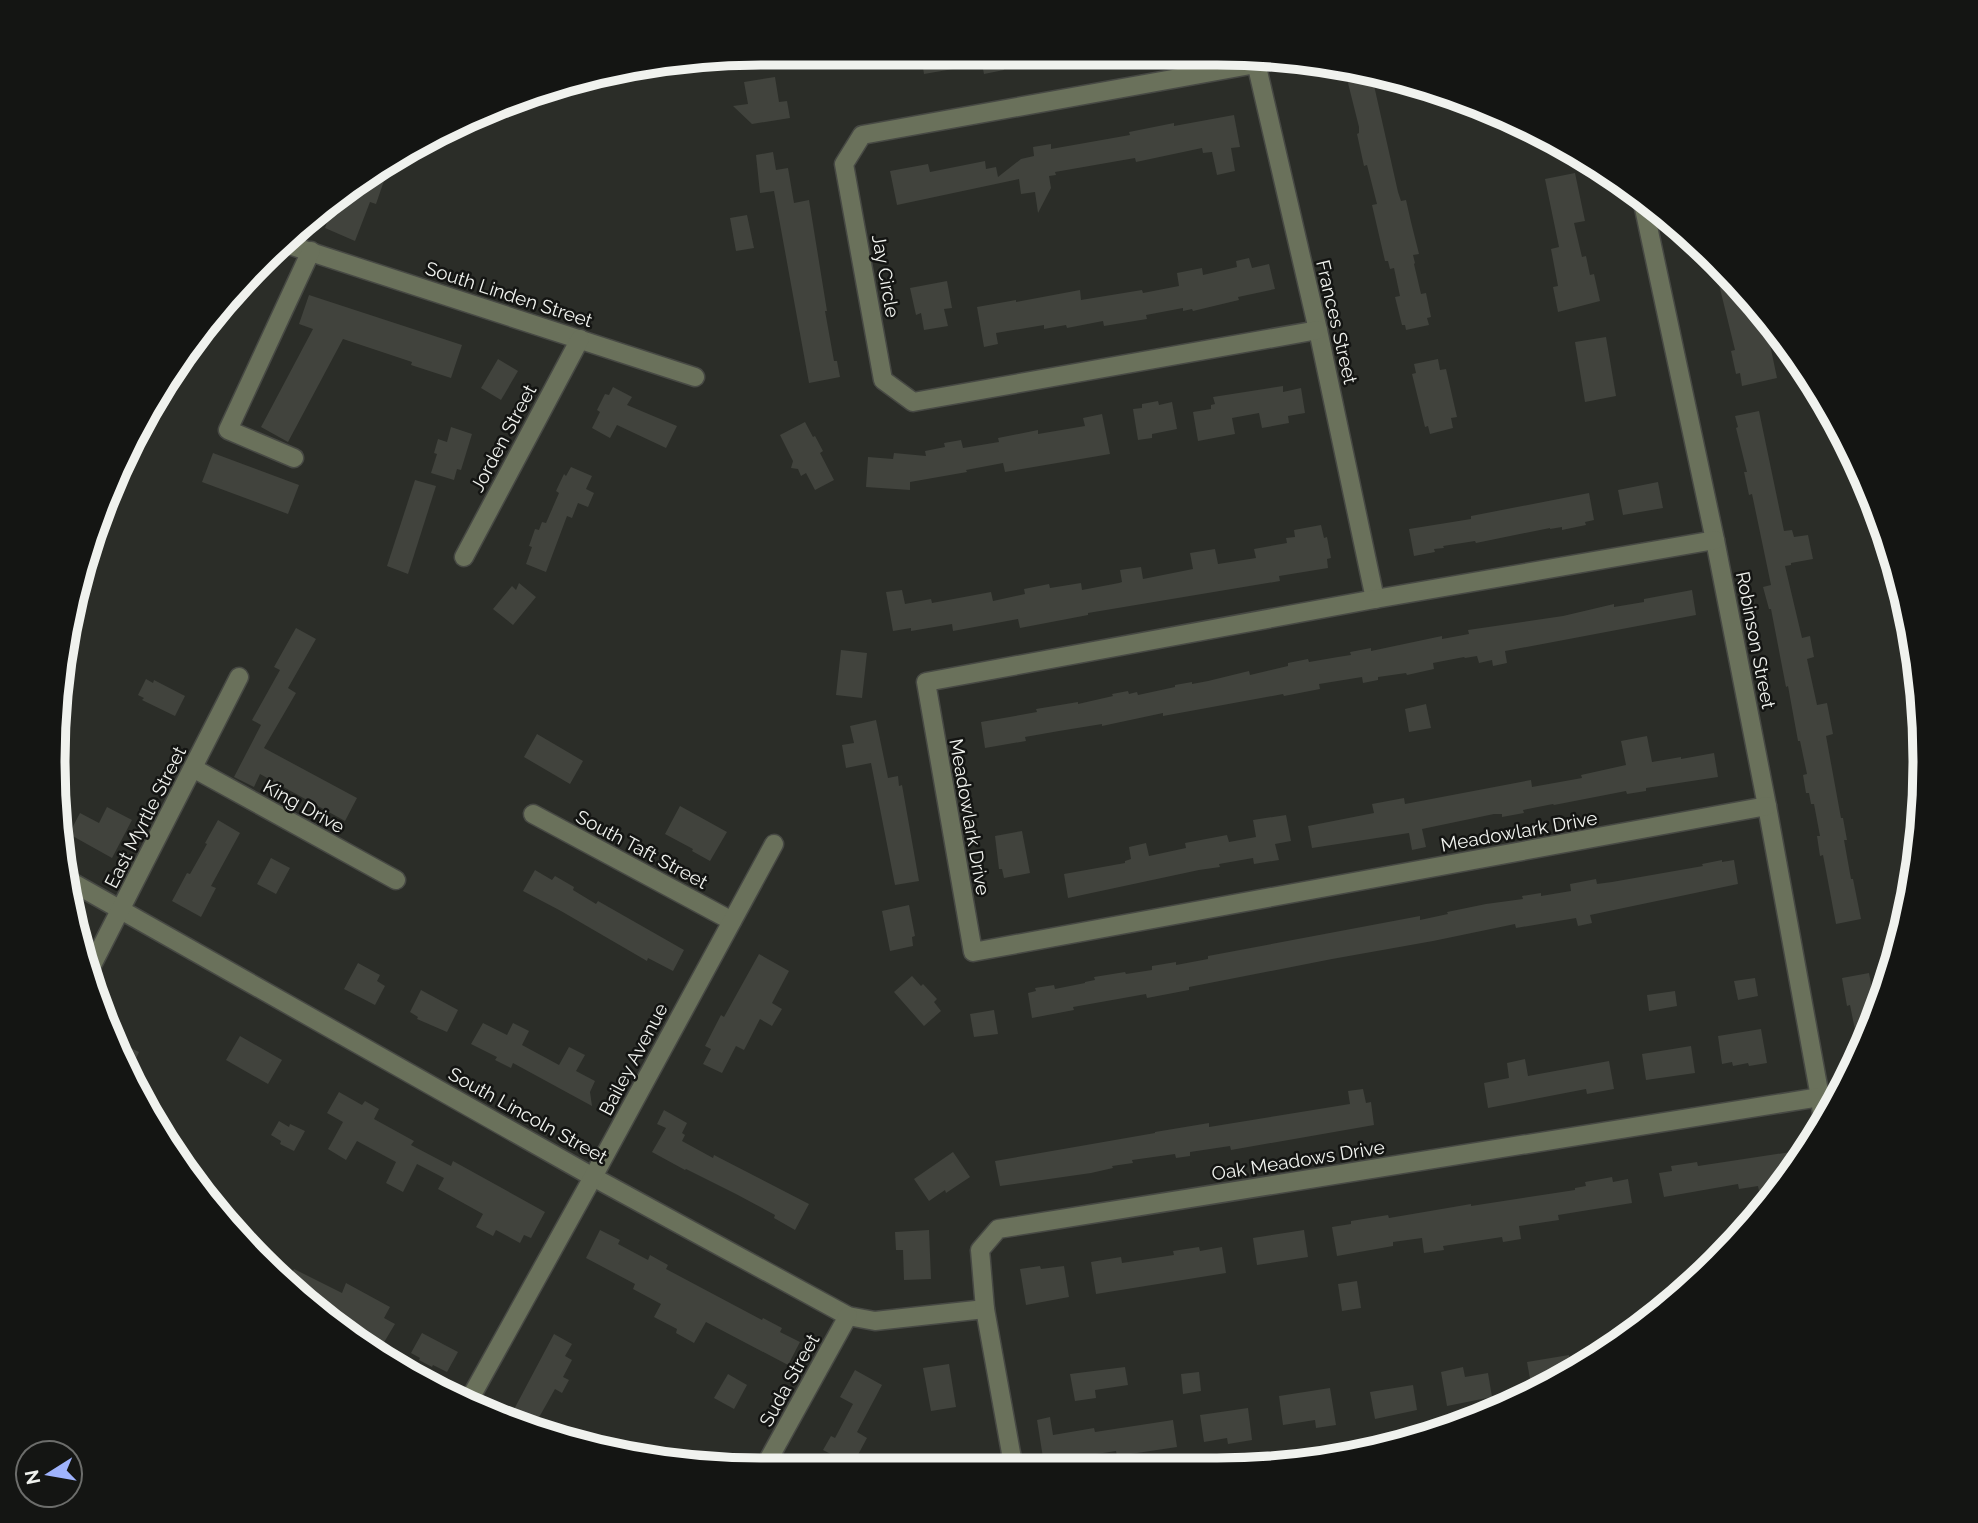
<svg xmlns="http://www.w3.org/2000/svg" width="1978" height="1523" font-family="Raleway,sans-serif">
<rect width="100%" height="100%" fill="#2b2d28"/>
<g fill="#41433d">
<path d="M931 53H1001L1004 70 984 74 982 64 924 74 921 55Z"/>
<path d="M1344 67 1371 72 1398 192 1401 201 1406 200 1411 222 1419 254 1413 255 1415 263 1414 264 1421 294 1426 293 1431 317 1427 318 1429 325 1406 330 1405 325H1402L1395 297 1400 296 1394 268 1390 269 1388 261H1385L1372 205 1377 204 1367 165 1364 166 1357 134 1359 133V127Z"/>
<path d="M775 77 779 102 787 101 790 118 752 124 733 106 748 104 744 82Z"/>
<path d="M1234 115 1240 147 1231 148 1235 171 1217 175 1212 152 1203 153 1202 148 1136 162 1135 158 1055 172 1056 175 1049 176 1051 188 1038 213 1035 192 1021 194 1019 179 897 205 890 171 928 164 930 172 985 161 986 169 996 167 998 177 1021 159 1034 156 1033 147 1051 144V149L1130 135 1129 132 1174 123V126Z"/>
<path d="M773 152 776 170 788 168 794 203 809 200 827 311H825L834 361H837L840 377 809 383 774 191 760 193 756 155Z"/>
<path d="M376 172 386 175 376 204 370 202 355 241 325 228 334 203Z"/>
<path d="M1575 173 1585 221 1574 223 1582 257 1586 256 1590 275 1594 274 1600 301 1558 312 1553 287 1558 286 1551 249 1559 247 1545 179Z"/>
<path d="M747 215 754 248 736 251 730 218Z"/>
<path d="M1249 258 1252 268 1269 264 1275 289 1238 297 1239 300 1193 311 1192 309 1183 311V308L1146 315 1147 319 1104 326 1103 321 1067 328 1066 325 1044 329V325L996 333 998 344 984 347 977 307 1016 300V302L1080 290 1081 300 1142 290 1143 293 1179 286 1177 273 1202 268 1203 275 1237 267 1236 261Z"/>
<path d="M1713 260 1749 294 1763 311 1777 378 1742 386 1740 373 1736 374 1731 351 1735 350Z"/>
<path d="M947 281 952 308 944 309 948 326 924 330 921 313 916 315 910 288Z"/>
<path d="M309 295 462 345 451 378 411 365 412 362 343 339 288 442 261 427 313 329 299 324Z"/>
<path d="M1606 337 1616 396 1585 402 1575 342Z"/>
<path d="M498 359 518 371 501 400 481 388Z"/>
<path d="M1438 359 1440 370 1446 369 1457 417 1451 418 1453 428 1430 434 1428 426 1425 427 1412 374 1416 373 1414 364Z"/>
<path d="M1283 386V392L1301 388 1305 413 1288 416 1289 423 1262 428 1259 413 1232 418 1235 434 1198 441 1193 412 1211 409V405L1215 404 1213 397Z"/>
<path d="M613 387 632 397 627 405 677 426 666 448 617 425 610 438 592 428 600 412 597 410 605 394 609 395Z"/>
<path d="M1158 401 1159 405 1172 402 1177 429 1152 434V438L1138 440 1133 409 1142 408V404Z"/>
<path d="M1759 411 1784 531 1792 530 1794 537 1808 535 1813 559 1791 563V565L1785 566 1802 638 1810 636 1814 657 1807 659 1817 705 1827 703 1833 734 1826 736 1841 818H1843L1847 840H1844L1851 879H1853L1861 919 1836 924 1823 855 1820 856 1817 836H1820L1814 804H1811L1809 793H1806L1803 775 1807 774 1800 741H1798L1788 686 1786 687 1771 609H1769L1763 587 1771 585 1752 494 1749 495 1744 472H1747L1736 428 1738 427 1735 416Z"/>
<path d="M1102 414 1110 454 1005 472 1003 463 966 470 967 472 910 482V490L866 487 868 457 893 459 894 453 926 456 925 451 945 447 944 443 961 440 963 448 999 442 998 438 1038 430V434L1085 426 1083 418Z"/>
<path d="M805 422 813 437 815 436 823 451 820 453 834 480 815 490 806 473 801 476 798 469 791 468 793 461 780 435Z"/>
<path d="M451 427 472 434 461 470 457 469 454 480 431 473 437 454 434 453 438 439 447 442Z"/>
<path d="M213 453 299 485 288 514 202 482Z"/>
<path d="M571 467 592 476 586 489 594 493 588 507 578 503 572 518 567 516 546 572 526 564 532 547 529 546 535 529 539 530 542 522 546 523 559 493 556 491 564 474 566 476Z"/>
<path d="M415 480 436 486 408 574 387 566Z"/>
<path d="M1658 482 1663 508 1623 515 1618 490Z"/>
<path d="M1589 493 1594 520 1585 522 1586 525 1562 530V527L1550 529V528L1476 543 1475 541 1443 546 1444 548 1434 549 1435 552 1414 556 1409 529 1471 519V516Z"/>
<path d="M1321 525 1324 538 1327 537 1331 558 1327 559 1328 568 1279 576 1280 581 1088 613V615L1020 628 1018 619 953 631 952 624 911 631V628L893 631 886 592 902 590 905 604 931 599 932 603 991 592 993 601 1025 594 1024 589 1049 584 1050 588 1081 583 1082 590 1119 583 1122 582 1120 570 1141 567 1143 579 1193 569 1190 553 1215 549 1218 564 1256 558 1254 549 1287 543 1286 538 1295 537 1294 530Z"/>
<path d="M519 583 536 597 513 625 493 609 512 586 516 590Z"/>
<path d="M1692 590 1696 615 1505 651 1507 663 1493 666 1492 660 1479 663 1477 656 1465 658 1464 657 1433 663 1434 669 1407 675 1406 673 1378 677V680L1363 683 1362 677 1319 684 1320 689 1284 696 1283 694 1163 716V713L1102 726V724L1059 731 1025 737 1026 741 985 748 981 722 1037 712 1036 709 1078 702V704L1113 696 1112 694 1128 691 1129 694 1137 692 1138 695 1175 687V685L1192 682V684L1208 681 1249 671 1250 675 1288 666V663L1308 659 1309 662 1338 657 1351 655 1350 652 1371 648V651L1442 636V639L1469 634 1468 630 1563 616 1614 604V607L1644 602V599Z"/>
<path d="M296 628 316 639 288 688 296 693 264 748 357 798 345 821 260 774 254 787 234 777 261 725 252 720 280 670 274 667Z"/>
<path d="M841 650 867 653 862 698 836 695Z"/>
<path d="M146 679 153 683 154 680 185 696 175 716 142 700 144 698 138 695Z"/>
<path d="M1426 704 1431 728 1409 732 1405 709Z"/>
<path d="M876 720 888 778 898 776 899 786 902 785 919 881 895 885 871 763 846 768 842 745 854 743 850 726Z"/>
<path d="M537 734 583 761 570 784 524 757Z"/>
<path d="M1647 736 1652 762 1681 757V759L1714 753 1718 777 1646 788V791L1627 794 1626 791 1554 805 1553 804 1523 810 1524 813 1502 817V814H1494L1422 829 1426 847 1412 850 1409 833 1312 848 1308 826 1374 813 1372 804 1404 798 1405 804 1531 780 1532 787 1582 778 1581 775 1626 765 1621 741Z"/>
<path d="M680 806 727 832 710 861 692 851 693 849 665 834Z"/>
<path d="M107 807 132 820 112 858 69 834 80 813 99 823Z"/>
<path d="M1286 815 1291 841 1275 844 1279 860 1254 864 1253 858 1219 864 1220 867 1199 870 1068 898 1064 874 1125 863V861L1131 859 1129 847 1146 843 1149 856 1186 848 1185 843 1227 835 1229 842 1256 837 1253 820Z"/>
<path d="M218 820 240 833 211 886 216 888 201 917 172 901 187 873 190 874 207 844 205 843Z"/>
<path d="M1022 831 1030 873 1004 878 1002 869H999L995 836Z"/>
<path d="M271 858 290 868 276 894 257 884Z"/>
<path d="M1722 860V862L1734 860 1738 884 1590 915 1592 923 1578 926 1576 918 1516 928 1515 924 1433 941 1332 959 1189 987V990L1147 998 1146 994 1073 1007 1074 1010 1032 1018 1028 993 1036 991 1035 988 1054 985 1055 989 1085 983V982L1095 980 1094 977 1125 972 1126 974 1152 970V966L1176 962V965L1208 959V956L1420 916V920L1448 914 1447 912 1486 904 1523 899 1522 896 1541 893V896L1571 891 1570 884 1596 879 1597 884 1612 882 1703 866 1702 864Z"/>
<path d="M535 870 552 880 555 876 574 887 573 890 596 904 598 901 684 950 673 971 648 958 647 961 561 911 523 891Z"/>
<path d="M909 905 915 936 912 937 913 946 890 951 882 911Z"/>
<path d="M759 954 789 971 772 1003 782 1009 772 1026 760 1019 744 1050 736 1046 722 1073 703 1064 711 1049 705 1046 721 1015 724 1017Z"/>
<path d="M358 963 380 975 377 981 385 986 375 1005 344 989Z"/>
<path d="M1869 973 1877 1015 1871 1033 1860 1055 1850 1005 1847 1006 1842 978Z"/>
<path d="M912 976 921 986 923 984 937 999 934 1002 941 1011 924 1026 894 992Z"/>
<path d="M1755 978 1758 996 1738 1000 1734 981Z"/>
<path d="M421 990 458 1010 447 1032 417 1019 418 1017 410 1012Z"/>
<path d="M1675 991 1677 1006 1649 1011 1647 995Z"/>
<path d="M994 1010 998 1034 974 1037 970 1014Z"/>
<path d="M483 1023 507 1035 513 1023 529 1031 522 1045 559 1065 569 1047 585 1055 576 1071 595 1081 590 1092 592 1106 513 1063 511 1068 495 1060 497 1057 471 1044Z"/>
<path d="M1761 1029 1767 1063 1749 1066 1748 1063 1733 1066 1732 1062 1722 1064 1718 1036Z"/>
<path d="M240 1036 282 1060 268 1084 226 1060Z"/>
<path d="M109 1038 139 1052 129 1074H128Z"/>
<path d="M1691 1046 1695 1073 1646 1080 1642 1054Z"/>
<path d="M1525 1059 1528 1076 1609 1061 1614 1089 1587 1094 1586 1089 1488 1108 1484 1083 1509 1078 1507 1063Z"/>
<path d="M1363 1089 1366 1103 1371 1102 1374 1125 1231 1150 1230 1146 1190 1152V1156L1176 1158 1175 1154 1132 1160 1133 1163 1112 1166 1113 1168 1091 1173 1000 1186 995 1161 1155 1133V1132L1209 1123V1127L1350 1104 1348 1091Z"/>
<path d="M339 1092 362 1105 365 1101 379 1109 374 1119 414 1141 411 1145 451 1166 453 1161 545 1212 531 1238 524 1235 520 1243 496 1230 493 1236 476 1227 483 1214 438 1189 444 1178 417 1164 403 1192 386 1183 396 1162 357 1141 346 1160 328 1149 343 1122 327 1113Z"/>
<path d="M664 1110 687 1123 682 1133 685 1135 682 1141 713 1158 714 1155 809 1204 795 1230 774 1218 775 1215 736 1194 686 1169 685 1170 652 1152 666 1128 657 1124Z"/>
<path d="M279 1121 289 1127 290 1124 305 1131 294 1151 280 1144 281 1141 271 1135Z"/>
<path d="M1797 1151 1799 1165 1784 1182 1775 1184V1194L1760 1196 1758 1186 1739 1189 1738 1184 1664 1197 1659 1173 1672 1171 1671 1166 1697 1162 1698 1166Z"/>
<path d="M953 1152 970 1177 946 1193 945 1190 929 1201 914 1179Z"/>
<path d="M1612 1177 1613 1182 1628 1179 1632 1203 1558 1215 1559 1220 1519 1226 1521 1239 1503 1242 1502 1237 1443 1246 1444 1250 1424 1253 1422 1238 1393 1242V1246L1337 1256 1332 1227 1351 1224V1221L1388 1215 1389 1218 1471 1204V1206L1575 1190V1188L1586 1186 1585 1182Z"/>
<path d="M600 1230 620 1240 618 1244 648 1260 650 1255 668 1265 666 1269 762 1320 763 1318 782 1328 780 1332 800 1342 788 1365 706 1322 694 1343 676 1333 677 1329 654 1317 661 1304 633 1289 635 1284 586 1258Z"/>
<path d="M929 1230 931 1279 904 1280 903 1250H896L895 1232Z"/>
<path d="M1304 1230 1308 1257 1257 1265 1253 1238Z"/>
<path d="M1199 1247 1200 1251 1222 1247 1226 1273 1096 1294 1091 1262 1121 1257 1122 1263 1174 1255 1173 1251Z"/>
<path d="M1040 1266 1041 1269 1064 1266 1069 1297 1026 1305 1020 1269Z"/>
<path d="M294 1269 342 1293 346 1283 390 1307 384 1318 395 1324 383 1344 316 1308 286 1284Z"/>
<path d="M1357 1281 1361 1308 1342 1311 1338 1284Z"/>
<path d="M422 1333 458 1352 447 1372 433 1365 432 1367 419 1360 420 1358 411 1353Z"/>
<path d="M554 1334 572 1344 565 1356 572 1360 563 1377 569 1380 562 1393 555 1389 537 1421 530 1418 527 1424 511 1415Z"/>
<path d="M1569 1355 1572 1370 1532 1390 1527 1362Z"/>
<path d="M949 1364 956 1407 931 1411 923 1368Z"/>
<path d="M1125 1367 1128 1385 1095 1390 1096 1398 1075 1401 1070 1374Z"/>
<path d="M1463 1367 1465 1377 1488 1373 1492 1397 1447 1406 1441 1372Z"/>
<path d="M855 1370 882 1385 857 1432 867 1438 853 1464H850L823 1450 831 1436 835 1438 853 1404 840 1397Z"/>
<path d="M1199 1372 1201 1391 1183 1394 1181 1374Z"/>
<path d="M728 1374 747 1385 734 1409 714 1398Z"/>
<path d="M1413 1385 1417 1410 1375 1419 1370 1392Z"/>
<path d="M1330 1388 1336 1425 1316 1428 1315 1420 1283 1425 1279 1396Z"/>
<path d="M1248 1408 1252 1440 1228 1444 1227 1438 1204 1442 1200 1415Z"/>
<path d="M1050 1417 1053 1435 1094 1428 1095 1432 1173 1420 1177 1447 1117 1456 1116 1451 1070 1458 1072 1464H1044L1037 1420Z"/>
</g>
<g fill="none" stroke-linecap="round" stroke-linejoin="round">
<defs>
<g id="minor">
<path d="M1254 54 1318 330 1375 599"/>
<path d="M1256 64 862 135 844 164 883 380 913 402 1318 330"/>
<path d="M1641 194 1715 540 1767 806 1820 1097"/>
<path d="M283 243 695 377"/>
<path d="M294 458 228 430 311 251"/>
<path d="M1715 540 1375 599 926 682 973 952 1767 806"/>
<path d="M464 557 580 339"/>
<path d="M193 768 396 880"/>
<path d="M533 814 732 921"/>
<path d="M68 880 593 1177 848 1316 875 1321 985 1309"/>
<path d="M87 975 239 677"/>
<path d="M467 1404 593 1177 774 844"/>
<path d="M766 1464 848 1316"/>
<path d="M1013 1464 985 1309 980 1250 998 1229 1820 1097 1823 1123"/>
</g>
</defs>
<use href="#minor" stroke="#474944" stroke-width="21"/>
<use href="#minor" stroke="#6a715b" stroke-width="18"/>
</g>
<g text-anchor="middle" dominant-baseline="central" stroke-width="5" stroke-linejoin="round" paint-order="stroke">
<g font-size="19" fill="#f0f2ee" stroke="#141513">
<text transform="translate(886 276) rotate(80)">Jay Circle</text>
<text transform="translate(509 294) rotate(18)">South Linden Street</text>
<text transform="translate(1337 322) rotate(77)">Frances Street</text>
<text transform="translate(503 438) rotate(-62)">Jorden Street</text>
<text transform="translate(1756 640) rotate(79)">Robinson Street</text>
<text transform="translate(304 806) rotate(29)">King Drive</text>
<text transform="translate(145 817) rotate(-63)">East Myrtle Street</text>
<text transform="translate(970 817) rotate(80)">Meadowlark Drive</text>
<text transform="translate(1519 831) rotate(-10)">Meadowlark Drive</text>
<text transform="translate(642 849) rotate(28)">South Taft Street</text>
<text transform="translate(633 1059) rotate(-62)">Bailey Avenue</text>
<text transform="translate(528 1115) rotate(29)">South Lincoln Street</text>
<text transform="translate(1298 1160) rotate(-9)">Oak Meadows Drive</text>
<text transform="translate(789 1380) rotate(-61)">Suda Street</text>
</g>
</g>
<path d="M0 0H1978V1523H0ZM761 65H1217A696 696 0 0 1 1913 761V762A696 696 0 0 1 1217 1458H761A696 696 0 0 1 65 762V761A696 696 0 0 1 761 65Z" fill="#141513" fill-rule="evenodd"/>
<path fill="none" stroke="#f0f2ee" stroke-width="9" d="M761 65H1217A696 696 0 0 1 1913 761V762A696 696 0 0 1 1217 1458H761A696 696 0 0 1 65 762V761A696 696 0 0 1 761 65Z"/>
<g transform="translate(49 1474) rotate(259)"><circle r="33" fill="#141513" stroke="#6c6d6b" stroke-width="2"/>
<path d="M0-5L12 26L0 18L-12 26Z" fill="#9fb3fd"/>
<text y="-10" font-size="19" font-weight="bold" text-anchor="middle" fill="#f0f2ee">N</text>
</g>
</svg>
